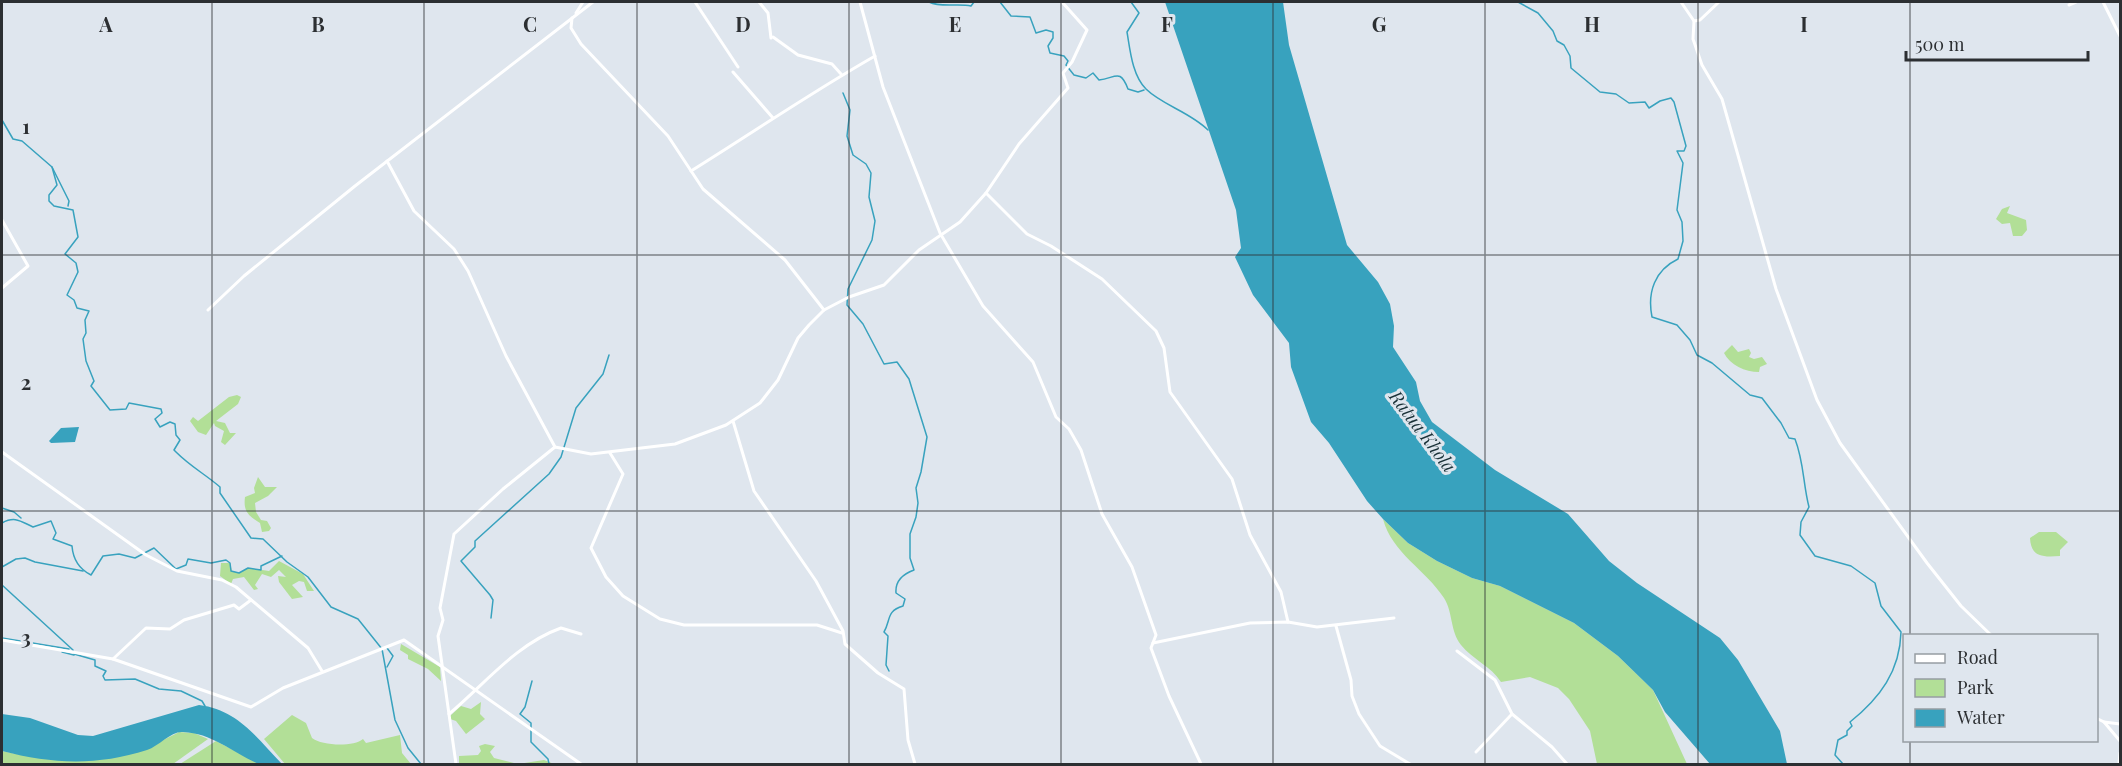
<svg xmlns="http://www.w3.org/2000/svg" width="2122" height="766" font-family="'Playfair Display',serif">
<rect width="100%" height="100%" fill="#dfe6ee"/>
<g fill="#b2df97">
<path d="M2010 206 2007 213 2026 220 2027 230 2022 236H2013L2010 223 2002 224 1996 219 2002 209Z"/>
<path d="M1732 345 1738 352 1749 349 1751 353 1749 357 1754 359 1762 357 1767 364 1760 367 1759 372C1745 372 1730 365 1724 353Z"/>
<path d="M237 395 241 397 238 404 216 421 225 423 230 433H236L225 445 221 442 224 431 215 426 214 423 206 435 198 432 190 421 193 417 198 421 229 397Z"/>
<path d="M258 477 265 487H277L268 496 255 503 256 512 261 520 267 521 271 528 269 531 262 532 260 523C249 516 243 512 245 497L255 493 254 488Z"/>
<path d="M1383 519 1408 543 1437 561 1472 578 1500 586 1574 623 1618 656 1653 690 1687 764H1597L1590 731 1569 699 1558 688 1530 677 1501 682C1491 666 1473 660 1461 645 1450 631 1453 612 1444 598 1425 569 1392 553 1383 519Z"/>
<path d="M2039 532H2056L2068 542 2060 550V556C2044 557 2031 558 2030 538Z"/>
<path d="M279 561 303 574 314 591H307L304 582 299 581 292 585 303 597 292 599 279 582 278 576 286 577 279 570 271 577 262 574 255 585 258 589 254 590 244 577 233 579 231 584 220 576 221 563H230L232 571 239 573 248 568 269 571Z"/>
<path d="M401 644 440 667 441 681 428 669 408 659V655L400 650Z"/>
<path d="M481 702 480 714 485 719 466 734 456 721 450 719V716L461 706 471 709Z"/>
<path d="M292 715 306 723 312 738C322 746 354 747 363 739L366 743 400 735 402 753 411 764H285L264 739Z"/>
<path d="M179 732 194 733 208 739 173 764H2V751C73 766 115 766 179 732Z"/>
<path d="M216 741 260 764H180Z"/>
<path d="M485 744 495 746 490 752 494 758 518 764 544 760 554 764H459V756L478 755 481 751 479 746Z"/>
</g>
<g fill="#38a2be">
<path d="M1165 2H1283L1289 45 1347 245 1378 282 1390 304 1394 326 1393 347 1416 382 1420 401 1432 422 1495 470 1568 514 1609 561 1637 583 1720 638 1738 660 1780 731 1787 764H1710L1665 712 1653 690 1618 656 1574 623 1500 586 1472 578 1437 561 1408 543 1383 519 1367 501 1329 443 1311 422 1291 367 1289 343 1253 295 1235 257 1241 248 1236 210Z"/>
<path d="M79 427 75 442 51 443 49 441 61 428Z"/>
<path d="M199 705C238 710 256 737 282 764 275 765 265 766 259 764 233 753 212 733 183 732 171 731 159 746 147 750 97 766 52 764 2 751V714L30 718 78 735 93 736Z"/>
</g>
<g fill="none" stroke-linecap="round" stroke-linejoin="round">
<g stroke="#38a2be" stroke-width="1.5">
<path d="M929 2C941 8 958 3 971 6L974 2"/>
<path d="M1000 2 1011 16 1030 17 1036 33 1046 30 1053 32V38L1048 46 1050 53 1064 56 1068 61 1066 65 1074 75 1086 78 1093 73 1099 80C1116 78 1120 68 1128 89L1138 92 1144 90"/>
<path d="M1131 2 1139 13 1127 32C1130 49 1132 75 1146 89 1162 105 1190 112 1208 130"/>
<path d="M1518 2 1538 13 1553 31 1557 41 1564 45 1570 56 1571 68 1600 92 1616 94 1629 103 1645 102 1649 108 1660 101 1671 98 1674 102 1686 146 1684 151H1677L1683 163 1677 210 1682 222 1683 241 1678 259C1655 270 1647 292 1652 317L1677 325 1690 340 1697 355 1712 363 1750 395 1762 398 1781 423 1789 438 1795 439C1804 462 1803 484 1809 507L1801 522 1800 535 1815 556 1851 566 1875 583 1881 606 1901 632C1900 671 1880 698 1850 722L1852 726 1847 731V735L1838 740 1835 755 1843 764"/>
<path d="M843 93 850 110 847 136 853 155 866 164 871 173 869 197 875 221 872 240 848 289 847 305 863 324 884 364 897 362 909 379 927 437 921 472 916 488 918 503 916 517 910 534V558L914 570C903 574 895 581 896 593L905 599 903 606C886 611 891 620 884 632L888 636 886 665 889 671"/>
<path d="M2 112V119"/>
<path d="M2 120 13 139 22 141 52 167 57 185 49 195V201L54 206 73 210 78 237 65 254 76 263 78 272 67 295 74 300 77 308 89 311 85 320 86 333 83 339 86 361 94 381 91 386 110 410 126 409 129 403 161 409 162 413 155 419 160 427 170 422 175 424 176 435 180 440 174 450 176 452C191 467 205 474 220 487V493L251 538 263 539 287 562 308 577 331 607 358 619 382 649 395 720 408 748 421 764"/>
<path d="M52 167 69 201 68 206"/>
<path d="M2 508 14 512 21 518"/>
<path d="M2 523C15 516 20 521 33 527L51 521 56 533 53 539 72 546C73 559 79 569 91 575L103 556 119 554 135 558 154 548 176 569 186 565 188 559 211 563 226 560 230 563 231 571 239 573 248 568 261 570V566L282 556"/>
<path d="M2 567 16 559 25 558 35 562 83 571"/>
<path d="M2 585 73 650"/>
<path d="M491 618 493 600 490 595 461 561 475 547V541L549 474 561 457 576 408 603 374 609 355"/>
<path d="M2 638 69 649"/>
<path d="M62 652 74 655"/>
<path d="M74 654 95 660V666L106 671 103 676 105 680 135 679 159 689 181 691 202 701 205 706"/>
<path d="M387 667 393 656 387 648"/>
<path d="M532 681 525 707 520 714 531 723V742L548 759 549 764"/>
</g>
<g stroke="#fff" stroke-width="3">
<path d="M695 2 738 67"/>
<path d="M759 2 768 13 771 38"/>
<path d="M860 2 883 87 940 233 983 306 1033 362 1056 417 1069 429 1081 450 1102 514 1132 567 1156 635 1151 648 1169 696 1201 764"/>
<path d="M1681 2 1694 21 1693 39 1702 65 1722 99 1776 289 1817 400 1840 443 1927 563 1961 606 1992 636"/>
<path d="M2103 2 2120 36"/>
<path d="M2069 5 2076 2"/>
<path d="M576 13 583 2"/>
<path d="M572 18 571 28 581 44 668 136 703 189 785 260 824 310"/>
<path d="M1694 21 1700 20 1719 2"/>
<path d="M773 37 798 55 832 64 841 74"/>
<path d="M733 72 773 118"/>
<path d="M387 161 414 211 454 249 468 271 506 356 555 447 591 454 675 444 726 425 760 403 778 380 798 338 809 325 824 310 849 297 884 285 919 250 960 222 986 193 1019 144 1068 88 1063 73 1072 62 1087 30 1062 2"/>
<path d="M691 171C752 133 812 92 875 56"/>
<path d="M986 193 1027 234 1051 246 1102 279 1156 331 1164 348 1170 392 1232 479 1250 535 1281 592 1288 622"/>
<path d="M2 220 28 266 2 288"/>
<path d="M208 310 244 276 355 186 593 2"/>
<path d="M733 421 754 491 816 581 843 631 845 644 878 673 904 689 908 740 915 764"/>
<path d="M2 452 146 555 177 571 222 580 236 587 308 648 322 671"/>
<path d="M610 453 623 474 591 548 606 577 623 596 660 619 684 625H817L842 633"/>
<path d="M1336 626 1351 680 1352 696 1359 714 1380 746 1410 764"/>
<path d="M2 640 113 659 251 707 283 688 404 640 581 764"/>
<path d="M1153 643 1250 623 1288 622 1317 627 1394 618"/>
<path d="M1457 651 1495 680 1512 714 1552 747 1567 764"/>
<path d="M113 659 146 628 170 629 184 620 234 605 239 609 251 600"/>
<path d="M449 714C485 684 516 644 561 628L581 634"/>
<path d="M2096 718 2104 722 2120 741"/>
<path d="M2104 722 2120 724"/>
<path d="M1476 752 1512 714"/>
<path d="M456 764 438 636 443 620 440 608 454 534 503 489 555 447"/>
<path d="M2119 764 2120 753"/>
</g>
</g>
<path fill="none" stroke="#2c2f32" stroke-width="1.5" stroke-opacity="0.55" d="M212 2V764M424 2V764M637 2V764M849 2V764M1061 2V764M1273 2V764M1485 2V764M1698 2V764M1910 2V636M2 255H2120M2 511H2120M1910 740V764"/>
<g text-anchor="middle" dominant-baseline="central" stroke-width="6" stroke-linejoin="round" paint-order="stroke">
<g font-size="18" font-style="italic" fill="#193037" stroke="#dfe6ee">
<text transform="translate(1423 431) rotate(53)">Ratua Khola</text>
</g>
</g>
<g font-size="20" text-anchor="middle" font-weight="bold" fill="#2c2f32" stroke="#dfe6ee" stroke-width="6" stroke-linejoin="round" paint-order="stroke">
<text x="106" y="32">A</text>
<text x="318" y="32">B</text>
<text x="530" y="32">C</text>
<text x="743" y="32">D</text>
<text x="955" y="32">E</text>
<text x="1167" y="32">F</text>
<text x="1379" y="32">G</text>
<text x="1592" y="32">H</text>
<text x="1804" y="32">I</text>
<text x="26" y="134">1</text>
<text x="26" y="390">2</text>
<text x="26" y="645">3</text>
</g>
<rect width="2122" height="766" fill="none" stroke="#2c2f32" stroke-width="6"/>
<rect x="1903" y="634" width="195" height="108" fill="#dfe6ee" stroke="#979da3" stroke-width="1.5"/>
<rect x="1915" y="654" width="30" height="9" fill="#ffffff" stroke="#979da3" stroke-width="1.5"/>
<text x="1957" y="664" font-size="18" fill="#2c2f32">Road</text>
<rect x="1915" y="679" width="30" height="18" fill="#b2df97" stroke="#979da3" stroke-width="1.5"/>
<text x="1957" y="694" font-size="18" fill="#2c2f32">Park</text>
<rect x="1915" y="709" width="30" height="18" fill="#38a2be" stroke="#979da3" stroke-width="1.5"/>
<text x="1957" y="724" font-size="18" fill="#2c2f32">Water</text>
<path d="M1906 51v9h182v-9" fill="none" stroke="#2c2f32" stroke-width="3"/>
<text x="1915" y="51" font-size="18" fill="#2c2f32" stroke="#dfe6ee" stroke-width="4.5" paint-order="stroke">500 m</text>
</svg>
